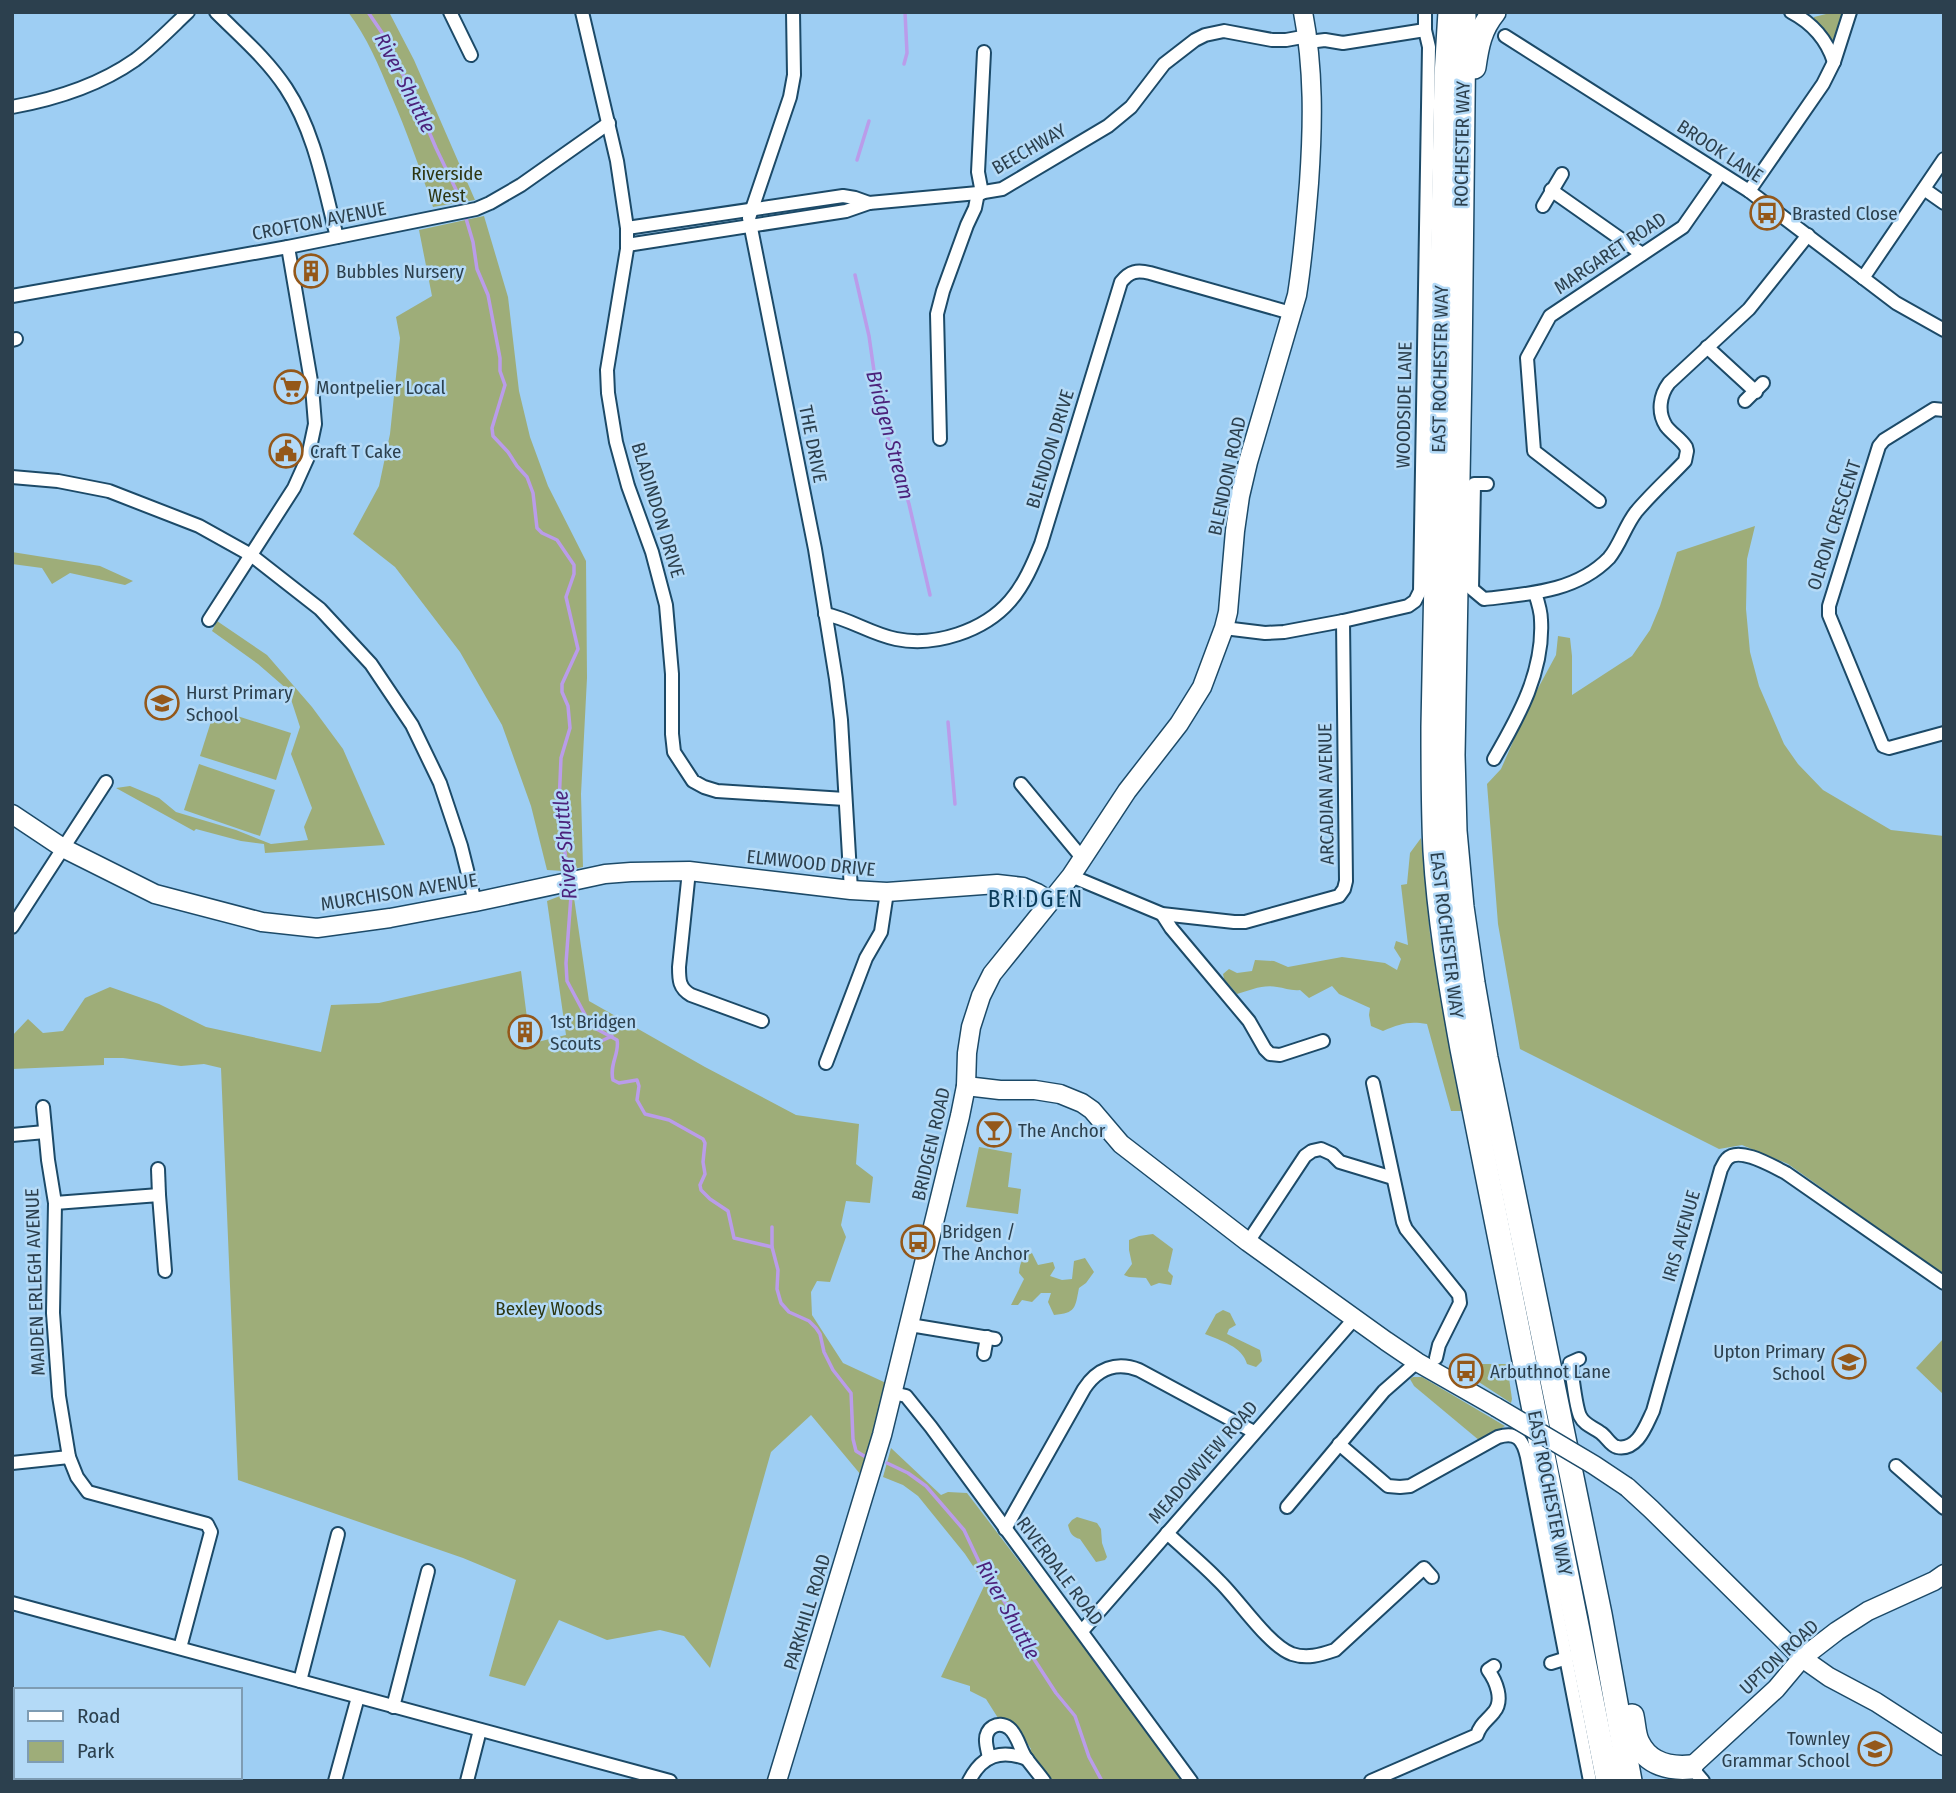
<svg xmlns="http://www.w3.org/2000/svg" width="1956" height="1793" font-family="'Fira Sans Condensed',sans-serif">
<rect width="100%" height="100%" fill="#9ecef3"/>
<g fill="#9ead79">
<path d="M348 12H389L414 60 475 200 433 207C420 169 407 132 391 95 379 66 367 37 348 12Z"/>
<path d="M1834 12H1847L1833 44 1828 36 1813 21 1814 17Z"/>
<path d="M484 216 508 297 519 391 530 437 548 486 586 561 587 678 581 794 583 867 564 871 547 870 531 806 502 725 460 652 395 567 353 534 379 486 390 434 400 338 396 317 432 296 419 230Z"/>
<path d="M1755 526 1747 559 1746 609 1750 652 1759 686 1784 744 1798 764 1823 790 1891 830 1944 836V1275L1788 1164 1742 1145 1719 1149 1520 1049 1498 924 1487 784 1501 769 1530 703 1556 655 1558 636 1570 638 1572 656V695L1632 656 1650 630 1660 606 1677 552Z"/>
<path d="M12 552 100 566 133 581 125 585 70 573 52 584 42 568 12 564Z"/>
<path d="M217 621 267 655 312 707 343 749 385 845 265 853 264 844 241 841 196 829 194 831 116 788 130 786 159 798 176 812 236 830 271 844 308 840 304 827 312 808 291 754 300 727 288 690 258 664 212 631Z"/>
<path d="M215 709 291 733 276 780 200 756Z"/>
<path d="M199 764 275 790 260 836 184 810Z"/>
<path d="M1421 838 1430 934 1465 1111H1451L1427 1024C1408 1021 1400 1024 1383 1031L1371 1026 1369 1015 1370 1008 1339 994 1332 986 1309 998 1300 990C1291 991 1285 988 1277 987 1264 984 1250 990 1237 994L1224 979 1223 974 1229 969 1237 973 1252 971 1255 960 1274 961 1288 967 1342 957 1385 963 1397 970 1401 959 1394 948 1396 941 1408 945 1401 885 1407 884 1410 853Z"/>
<path d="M573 891 589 1001 705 1067 796 1115 859 1124 856 1164 873 1177 870 1203 846 1201 841 1225 846 1237 830 1282 817 1281 811 1292 812 1315 843 1363 886 1383 861 1475 811 1415 771 1452 710 1668 684 1636 660 1630 607 1640 559 1620 525 1686 489 1676 516 1580 463 1558 238 1480 221 1068 204 1064 181 1066 123 1058H104V1065L12 1069V1036L28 1019 43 1033 63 1031 85 998 110 987 159 1004 206 1027 321 1052 331 1005 379 1003 521 971 527 1018 511 1022 517 1047 566 1035 547 901Z"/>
<path d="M979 1147 1012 1153 1008 1187 1021 1189 1018 1214 966 1207Z"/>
<path d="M1153 1234 1173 1249 1168 1271 1173 1276 1171 1285 1159 1283 1151 1286 1146 1278 1129 1277 1124 1275 1132 1264 1129 1250V1240L1139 1236Z"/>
<path d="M1032 1253 1038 1265 1053 1262 1055 1268 1050 1276 1062 1280 1072 1279 1074 1261 1085 1258 1094 1272 1086 1283 1079 1288C1075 1308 1076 1313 1054 1315L1048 1302 1051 1293H1041L1032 1302 1022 1300 1018 1305H1011L1024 1279 1019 1273C1020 1262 1022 1258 1032 1253Z"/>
<path d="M1223 1310 1230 1313 1236 1325 1229 1329 1227 1334 1260 1350 1262 1361 1256 1367 1247 1364C1242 1346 1221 1341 1205 1334L1216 1314Z"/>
<path d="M1944 1338V1395L1916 1368Z"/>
<path d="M1475 1364H1507L1512 1399 1511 1403 1465 1373V1367Z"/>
<path d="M1413 1377H1422L1505 1426 1480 1441 1414 1386 1410 1379Z"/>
<path d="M891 1448 941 1495 948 1492 967 1493 1050 1602 1053 1601 1186 1781H1051L1029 1751 1031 1749C1022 1736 1015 1719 998 1718L986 1699 970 1691V1686L941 1677 985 1584 965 1554 918 1496 903 1485 883 1477Z"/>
<path d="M1077 1517 1097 1523 1101 1529 1102 1543 1107 1557 1105 1560 1096 1562 1080 1539C1072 1537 1070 1533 1068 1525L1072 1520Z"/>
</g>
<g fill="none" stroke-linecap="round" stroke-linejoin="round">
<g stroke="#ba9cea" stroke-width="3.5">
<path d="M368 12 391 46 396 63 408 83 436 148 460 198 462 208"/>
<path d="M904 64 907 53 905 12"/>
<path d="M857 160 869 121"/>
<path d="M465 215 473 242 477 269 488 295 500 358V371L505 385 492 428 493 436 508 452 517 466 527 477 533 493 537 528 542 533 557 540 574 565V574L566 597 578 649 562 684V692L568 706 570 728 561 758 559 804 568 877"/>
<path d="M855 275 869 336 880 413 909 504 930 595"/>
<path d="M948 722 955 804"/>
<path d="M569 888 571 896 566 963 567 981 591 1026 617 1040C620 1053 609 1064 613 1080L619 1083 637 1080 639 1086 637 1100 645 1114 669 1120 703 1139 705 1143 703 1162 705 1174 700 1185 701 1190 710 1199 728 1211 734 1238 772 1247"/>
<path d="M595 1044 612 1036"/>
<path d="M772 1227V1247L778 1270 777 1289 781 1303 789 1312 809 1321 816 1328 820 1334 824 1352 833 1370 851 1393 853 1439 856 1451 864 1456"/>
<path d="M887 1463 908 1473 926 1486 964 1530 980 1564 1019 1624 1032 1656 1056 1693 1075 1716 1089 1757 1102 1781"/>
</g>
<defs>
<g id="street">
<path d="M216 12C241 37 267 59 286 88 315 132 324 187 337 237"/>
<path d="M450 12 471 55"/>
<path d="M582 12 617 161 627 228V249L607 370 608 393 616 442 628 486 652 552 666 605 672 674V734L674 752 693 781 704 787 717 791 845 799"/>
<path d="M793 12 794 75 790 97 749 218 815 549 836 679 841 720 851 890"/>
<path d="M1791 12C1812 23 1827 40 1834 62"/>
<path d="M1505 36 1749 191 1896 303 1944 330"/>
<path d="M1308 42 1325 40 1343 43 1425 30"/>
<path d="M12 107C56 99 98 86 135 60 154 46 171 28 188 12"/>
<path d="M1924 189 1944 203"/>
<path d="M1551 190 1642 254"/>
<path d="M1749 191 1823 84 1834 62 1850 12"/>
<path d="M982 193 978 172 984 52"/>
<path d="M1543 206 1562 174"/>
<path d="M627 228 843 196 855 198 869 203"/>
<path d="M627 245 846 211 869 203 978 193"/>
<path d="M1863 278 1944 159"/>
<path d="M12 296 288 247 476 209 490 203 521 185 609 123"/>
<path d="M12 340 16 339"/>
<path d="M1707 347 1756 392"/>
<path d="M1745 401 1763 383"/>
<path d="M1944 410 1934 409 1884 440 1879 446 1829 606V615L1883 746 1889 748 1944 733"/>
<path d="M940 439 937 314 943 291 967 225 975 208 978 193 1002 189 1108 126 1131 107 1164 64 1195 40 1205 35 1224 31 1272 40H1286L1308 36"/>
<path d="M12 477 58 481 109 491 199 526 251 555 320 609 371 664 412 725 440 783 461 846 475 902"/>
<path d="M1487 484H1474L1472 589 1484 599C1528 594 1576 592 1609 558 1620 545 1625 526 1636 512 1651 494 1669 478 1685 461L1687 451 1686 447C1681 439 1672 434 1666 426 1657 412 1660 395 1669 383L1749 309 1808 235"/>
<path d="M1599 501 1534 451 1527 358 1550 316 1683 227 1720 174"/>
<path d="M825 614C850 619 871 634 896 639 935 647 984 631 1010 601 1024 585 1033 564 1041 544L1121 282C1130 271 1137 270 1150 273L1291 313"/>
<path d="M209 620 294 488 308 457 315 424 312 387 288 247"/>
<path d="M1224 628 1265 633 1284 632 1343 621 1408 606 1415 601 1420 591 1429 47 1425 30V12"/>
<path d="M1494 759C1519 716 1544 671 1541 620 1541 611 1538 602 1535 593"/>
<path d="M1021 784 1083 859"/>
<path d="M689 871 679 967C679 980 679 988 691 995L762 1021"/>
<path d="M1071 876 1162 914 1234 922H1245L1339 896 1344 889 1346 881 1343 621"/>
<path d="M1162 914 1171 928 1249 1021 1265 1049 1270 1054 1280 1055 1323 1041"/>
<path d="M12 927 106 782"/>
<path d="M826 1063 866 958 881 932 887 892"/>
<path d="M1373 1083 1403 1222 1406 1229 1459 1295 1460 1303 1439 1345 1436 1358"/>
<path d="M43 1107 48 1160 55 1203 53 1313 59 1396 69 1457 77 1477 88 1492 207 1524 211 1532 180 1648"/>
<path d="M12 1135 45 1132"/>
<path d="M158 1169 159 1195"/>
<path d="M55 1203 159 1195 165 1271"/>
<path d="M1248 1242 1305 1156 1312 1151 1321 1149 1332 1154 1340 1162 1393 1178"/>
<path d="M910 1325 995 1339"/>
<path d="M984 1354 987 1337"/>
<path d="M1579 1359 1570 1363C1573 1376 1575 1405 1580 1416 1585 1426 1594 1427 1601 1433 1607 1437 1610 1445 1617 1447 1638 1451 1646 1425 1653 1411L1721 1169C1723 1166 1724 1162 1727 1159 1739 1146 1772 1166 1786 1173L1944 1283"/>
<path d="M893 1393 906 1396 931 1427 1191 1781"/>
<path d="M1339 1444 1388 1486 1400 1487 1410 1486 1498 1437C1517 1431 1523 1440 1527 1457L1590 1781"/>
<path d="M12 1463 69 1457"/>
<path d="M1896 1466 1944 1508"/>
<path d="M1287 1507 1384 1391 1417 1362"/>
<path d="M1005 1529 1084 1389C1097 1369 1116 1361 1139 1370L1254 1432"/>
<path d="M1167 1533C1184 1549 1203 1564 1219 1581 1239 1600 1268 1645 1292 1654 1307 1659 1320 1655 1335 1650L1424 1568 1432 1577"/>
<path d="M12 1603 670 1781"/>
<path d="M1082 1631 1354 1319"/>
<path d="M1551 1663 1567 1658"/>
<path d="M300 1681 338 1534"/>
<path d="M393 1707 428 1571"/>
<path d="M989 1758C988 1752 986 1746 986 1741 985 1728 998 1720 1009 1728 1018 1735 1020 1750 1026 1758 1032 1766 1038 1773 1044 1781"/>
<path d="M1691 1767 1703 1781"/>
<path d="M335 1781 358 1697"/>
<path d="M467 1781 480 1730"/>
<path d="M969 1781C982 1755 1001 1749 1027 1759"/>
<path d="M1371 1781 1477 1735C1480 1724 1487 1721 1494 1712 1504 1700 1496 1681 1488 1670L1494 1666"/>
</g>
<g id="secondary">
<path d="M12 814 63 848 155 894 262 922 317 928 390 918 475 902 605 874 631 872 689 871 851 890 887 892 997 884 1023 887 1037 893 1050 901"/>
<path d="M966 1086 1000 1090H1035L1060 1094 1082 1103 1092 1110 1121 1144 1248 1242 1386 1341 1417 1362 1496 1407"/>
<path d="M1627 1487 1651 1509 1802 1658 1829 1677 1876 1702 1944 1746"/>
<path d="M1691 1767 1776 1689 1802 1658 1837 1631 1868 1611 1934 1581 1944 1574"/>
<path d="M777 1781 882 1435 960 1116 966 1086 967 1053 971 1027 981 996 992 974 1071 876 1127 791 1179 724 1202 687 1224 628 1228 612 1235 531 1240 496 1248 462 1297 295C1303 258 1306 220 1309 183 1313 125 1314 69 1303 12"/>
</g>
<g id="highway">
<path d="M1450 12 1446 76 1433 727C1433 768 1433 810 1435 851 1439 917 1450 983 1462 1049L1608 1781"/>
<path d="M1464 16 1460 367 1453 755 1455 831 1462 907 1473 983 1486 1058 1600 1614 1630 1781"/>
<path d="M1474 67C1477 46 1480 29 1494 12"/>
<path d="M1632 1716C1634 1725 1634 1736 1638 1743 1648 1764 1670 1769 1691 1767"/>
</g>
</defs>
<use href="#street" stroke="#1c4a68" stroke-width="16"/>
<use href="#secondary" stroke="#1c4a68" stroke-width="21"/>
<use href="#highway" stroke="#1c4a68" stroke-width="26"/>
<use href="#street" stroke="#fff" stroke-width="12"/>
<use href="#secondary" stroke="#fff" stroke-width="18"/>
<use href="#highway" stroke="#fff" stroke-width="23"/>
<defs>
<path id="secondary-bridge" d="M1496 1407 1594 1465 1627 1487"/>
</defs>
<use href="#secondary-bridge" stroke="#1c4a68" stroke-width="21" stroke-linecap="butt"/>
<use href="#secondary-bridge" stroke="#fff" stroke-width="18"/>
</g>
<defs>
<symbol id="bus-ring" viewBox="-11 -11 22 22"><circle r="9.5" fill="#b4daf7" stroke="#94581a" stroke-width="1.5"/><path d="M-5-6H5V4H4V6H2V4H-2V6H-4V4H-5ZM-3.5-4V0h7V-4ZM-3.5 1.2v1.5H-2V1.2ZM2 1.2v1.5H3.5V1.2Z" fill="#94581a"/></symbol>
<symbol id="building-ring" viewBox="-11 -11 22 22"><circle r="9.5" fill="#b4daf7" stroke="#94581a" stroke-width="1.5"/><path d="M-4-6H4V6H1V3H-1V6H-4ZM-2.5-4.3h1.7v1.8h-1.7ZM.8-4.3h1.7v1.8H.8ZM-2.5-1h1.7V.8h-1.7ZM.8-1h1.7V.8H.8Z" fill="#94581a"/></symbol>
<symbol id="supermarket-ring" viewBox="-11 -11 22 22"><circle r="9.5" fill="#b4daf7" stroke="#94581a" stroke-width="1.5"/><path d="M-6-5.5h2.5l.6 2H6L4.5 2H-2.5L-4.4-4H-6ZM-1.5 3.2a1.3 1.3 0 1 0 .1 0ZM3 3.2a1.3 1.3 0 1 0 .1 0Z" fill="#94581a"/></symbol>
<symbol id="civic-ring" viewBox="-11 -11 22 22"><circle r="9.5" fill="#b4daf7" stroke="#94581a" stroke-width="1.5"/><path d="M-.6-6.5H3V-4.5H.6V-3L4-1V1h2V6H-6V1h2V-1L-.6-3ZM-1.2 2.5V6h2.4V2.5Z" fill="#94581a"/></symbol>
<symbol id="school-ring" viewBox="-11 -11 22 22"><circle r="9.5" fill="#b4daf7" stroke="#94581a" stroke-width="1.5"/><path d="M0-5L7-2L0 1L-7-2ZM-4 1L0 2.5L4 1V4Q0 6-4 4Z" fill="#94581a"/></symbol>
<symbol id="bar-ring" viewBox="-11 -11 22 22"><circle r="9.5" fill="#b4daf7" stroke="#94581a" stroke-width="1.5"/><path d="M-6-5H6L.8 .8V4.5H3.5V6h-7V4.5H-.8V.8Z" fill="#94581a"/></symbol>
</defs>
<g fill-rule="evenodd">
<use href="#bus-ring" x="1748" y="194" width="38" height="38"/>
<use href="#building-ring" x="292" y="252" width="38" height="38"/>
<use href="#supermarket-ring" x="272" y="368" width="38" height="38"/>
<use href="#civic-ring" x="267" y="432" width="38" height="38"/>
<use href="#school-ring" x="143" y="684" width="38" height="38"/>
<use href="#building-ring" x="506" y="1013" width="38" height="38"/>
<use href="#bar-ring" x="975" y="1111" width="38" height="38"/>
<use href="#bus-ring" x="899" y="1223" width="38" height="38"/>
<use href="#school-ring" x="1830" y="1343" width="38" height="38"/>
<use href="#bus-ring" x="1447" y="1352" width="38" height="38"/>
<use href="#school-ring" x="1856" y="1730" width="38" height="38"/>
</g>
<g text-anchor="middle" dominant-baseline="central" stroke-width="5" stroke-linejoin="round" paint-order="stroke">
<g font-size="19" fill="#2c404e" stroke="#b4daf7">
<text transform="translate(1462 144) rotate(-89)">ROCHESTER WAY</text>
<text transform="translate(1029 149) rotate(-30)">BEECHWAY</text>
<text transform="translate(1720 151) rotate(33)">BROOK LANE</text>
<text transform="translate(319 221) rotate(-11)">CROFTON AVENUE</text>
<text transform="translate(1610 253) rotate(-34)">MARGARET ROAD</text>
<text transform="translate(1440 369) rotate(-89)">EAST ROCHESTER WAY</text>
<text transform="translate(1404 405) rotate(-89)">WOODSIDE LANE</text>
<text transform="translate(813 444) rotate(79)">THE DRIVE</text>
<text transform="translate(1050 449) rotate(-73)">BLENDON DRIVE</text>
<text transform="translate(1227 476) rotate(-78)">BLENDON ROAD</text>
<text transform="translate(658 510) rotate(73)">BLADINDON DRIVE</text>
<text transform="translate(1834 525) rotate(-72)">OLRON CRESCENT</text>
<text transform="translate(1326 794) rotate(-91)">ARCADIAN AVENUE</text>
<text transform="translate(811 863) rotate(6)">ELMWOOD DRIVE</text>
<text transform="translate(399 892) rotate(-9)">MURCHISON AVENUE</text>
<text transform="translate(1447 935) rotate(83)">EAST ROCHESTER WAY</text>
<text transform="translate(931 1144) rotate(-77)">BRIDGEN ROAD</text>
<text transform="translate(1681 1236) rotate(-74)">IRIS AVENUE</text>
<text transform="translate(35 1282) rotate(-92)">MAIDEN ERLEGH AVENUE</text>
<text transform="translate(1203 1462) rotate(-49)">MEADOWVIEW ROAD</text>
<text transform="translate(1550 1493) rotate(79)">EAST ROCHESTER WAY</text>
<text transform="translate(1060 1571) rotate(53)">RIVERDALE ROAD</text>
<text transform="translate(807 1612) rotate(-73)">PARKHILL ROAD</text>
<text transform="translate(1779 1657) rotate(-43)">UPTON ROAD</text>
</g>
<g font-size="19" fill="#2d3612" stroke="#b4daf7">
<text x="447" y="173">Riverside<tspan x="447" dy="22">West</tspan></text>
<text x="549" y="1308">Bexley Woods</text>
</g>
<g font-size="19" fill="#2c404e" stroke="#b4daf7" text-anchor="start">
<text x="1792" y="213">Brasted Close</text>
<text x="336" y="271">Bubbles Nursery</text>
<text x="316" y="387">Montpelier Local</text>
<text x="310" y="451">Craft T Cake</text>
<text x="186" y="692">Hurst Primary<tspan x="186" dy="22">School</tspan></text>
<text x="550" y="1021">1st Bridgen<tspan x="550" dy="22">Scouts</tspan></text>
<text x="1018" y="1130">The Anchor</text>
<text x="942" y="1231">Bridgen /<tspan x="942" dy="22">The Anchor</tspan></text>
<text x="1825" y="1351" text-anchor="end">Upton Primary<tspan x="1825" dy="22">School</tspan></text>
<text x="1490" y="1371">Arbuthnot Lane</text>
<text x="1850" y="1738" text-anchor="end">Townley<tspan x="1850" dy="22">Grammar School</tspan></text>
</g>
<g font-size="21" font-style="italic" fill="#4c227b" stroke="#b4daf7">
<text transform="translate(405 83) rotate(63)">River Shuttle</text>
<text transform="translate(890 435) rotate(75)">Bridgen Stream</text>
<text transform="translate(565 845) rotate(-95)">River Shuttle</text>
<text transform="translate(1008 1610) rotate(61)">River Shuttle</text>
</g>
<g font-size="23" letter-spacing="2" fill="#0a3b59" stroke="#b4daf7">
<text x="1036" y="899">BRIDGEN</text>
</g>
</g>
<rect width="1956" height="1793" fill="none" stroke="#2c404e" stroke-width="28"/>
<rect x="14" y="1688" width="228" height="91" fill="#b4daf7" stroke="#7e9cb3" stroke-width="2"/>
<rect x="28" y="1711" width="35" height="10" fill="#ffffff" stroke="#7e9cb3" stroke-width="2"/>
<text x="77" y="1723" font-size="21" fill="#2c404e">Road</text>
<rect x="28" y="1741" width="35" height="21" fill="#9ead79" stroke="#7e9cb3" stroke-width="2"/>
<text x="77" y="1758" font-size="21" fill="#2c404e">Park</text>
</svg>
